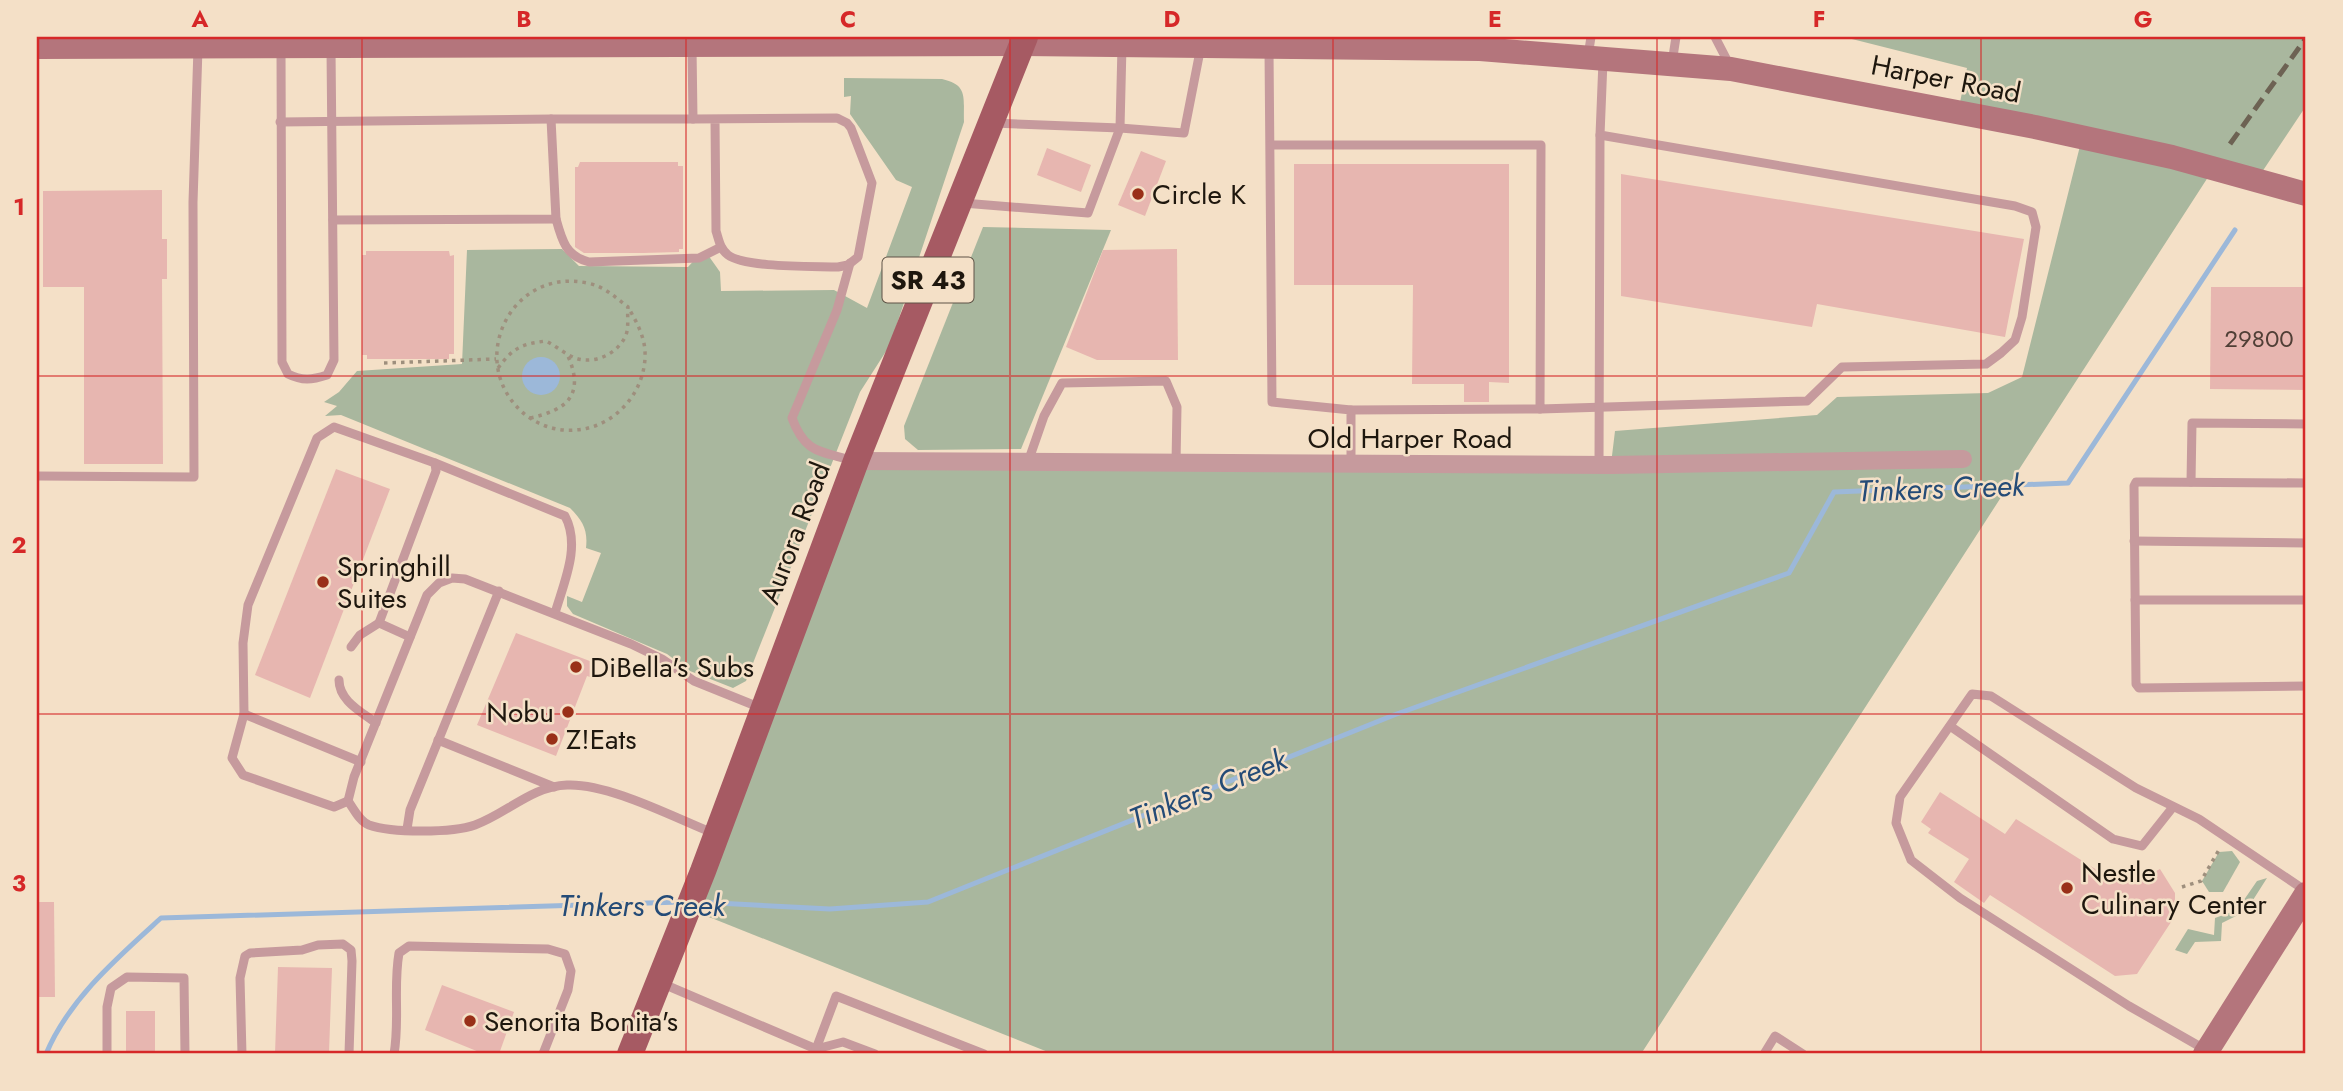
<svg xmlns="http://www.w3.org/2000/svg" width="2343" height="1091" font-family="Jost,sans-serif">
<rect width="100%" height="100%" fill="#f4e0c7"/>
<g fill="#a9b79e">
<path d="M1844 37H2306V106L2256 181 2212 171 1641 1054H1053L714 919 688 910 856 461 1611 464 1615 431 1817 415 1837 397 1988 393 2022 377 2082 138 1958 112 1967 68Z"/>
<path d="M844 78 942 79C969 85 963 98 964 122L890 345 860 392 746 681 733 688 690 671 667 654 573 614 567 606V596L582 602 601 553 586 548C588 530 583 521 570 508L341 415 325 416 337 406 324 402 339 392 357 371 462 364 467 250 562 249 579 266 688 267 699 255H708L720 272 721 291 834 290 867 308 912 187 896 180 850 114 851 96 844 97Z"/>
<path d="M983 227 1111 230 1021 449 918 450 905 439 904 426Z"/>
<path d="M2232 851 2240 862 2223 892H2209L2202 881 2219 852Z"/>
<path d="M2267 878 2246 911 2222 923 2221 941 2195 942 2187 954 2175 950 2188 929 2214 935 2215 918 2237 910 2257 881Z"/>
</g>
<circle fill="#9cb8d9" cx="541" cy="376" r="19"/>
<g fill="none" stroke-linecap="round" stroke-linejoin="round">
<g stroke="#9cb8d9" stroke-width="5">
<path d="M698 902 830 909 928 902 1394 715 1789 573 1834 492 2068 483 2235 230"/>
<path d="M46 1054C69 999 117 958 161 918L681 902"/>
</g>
</g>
<g fill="#e7b6b0">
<path d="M1047 148 1091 165 1081 192 1037 175Z"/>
<path d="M1141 151 1166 161 1145 216 1118 205Z"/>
<path d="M580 162H678V166H683V249H679V252L643 253H584L575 247V167H578Z"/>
<path d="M1294 164H1509V383L1489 382V402H1464V384H1412L1413 285H1294Z"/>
<path d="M1621 174 2024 239 2005 337 1817 304 1812 327 1621 296Z"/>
<path d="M162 190V239H167V279H162L163 464H84V287H43V191Z"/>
<path d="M1177 249 1178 360H1097L1066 347 1103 250Z"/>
<path d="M366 251H449L450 256 454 255V354H449V359H367V355H362V255H366Z"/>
<path d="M2211 287H2306V390L2210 389Z"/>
<path d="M336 469 390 489 310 698 255 675Z"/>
<path d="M516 633 595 663 590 677 587 676 556 756 477 725Z"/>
<path d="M1940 792 2005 834 2016 819 2108 877 2123 873 2138 872 2148 875 2160 869 2175 893V916L2137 974 2115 976 1990 895 1984 903 1954 882 1969 859 1928 833 1931 829 1921 822Z"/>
<path d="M37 902H54L55 997H37Z"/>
<path d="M278 967 332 968 329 1053 301 1052V1054H275Z"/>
<path d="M442 985 514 1012 499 1054H484L425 1030Z"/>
<rect x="126" y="1011" width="29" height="43"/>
</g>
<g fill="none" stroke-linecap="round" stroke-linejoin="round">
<g stroke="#9e8f7d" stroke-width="3.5" stroke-dasharray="3.5 5" stroke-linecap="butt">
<path d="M384 363 496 359"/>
<path d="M498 368C513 348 521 344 546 341 556 346 565 354 575 358 594 365 618 354 626 335 629 327 627 316 628 307 615 297 604 286 587 283 512 267 466 359 521 411 535 424 556 432 575 430 615 428 647 391 645 351 644 335 636 321 628 307"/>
<path d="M530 418C567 410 585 395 568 356"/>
<path d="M2182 887 2201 881 2220 848"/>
</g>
<g stroke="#c69a9d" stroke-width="9">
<path d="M1715 37 1729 64"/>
<path d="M281 47 282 362 288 374C302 381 312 380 327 375L334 360 331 49"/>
<path d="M1269 50 1272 402 1351 410V464"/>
<path d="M1588 56 1591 37"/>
<path d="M1672 63 1676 37"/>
<path d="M693 119 837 118 847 123 851 128 872 183 858 257 848 265 838 267C814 266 745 268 728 255 720 249 719 240 716 231L715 119"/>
<path d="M280 122 551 119"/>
<path d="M993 123 1120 128 1184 133 1201 46"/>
<path d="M1271 145H1541L1540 409 1807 401 1842 367 1986 364 2001 353 2015 340 2022 317 2036 227 2032 212 2015 206 1600 135 1603 61"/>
<path d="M963 203 1088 213 1120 128 1122 46"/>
<path d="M556 219C562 241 566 256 589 262L699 258 721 247"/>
<path d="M333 220 556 219 551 119H693L692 47"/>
<path d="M850 263 837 310 792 418C805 454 821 451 854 461"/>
<path d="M1351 410 1540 409"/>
<path d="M1028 462 1044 416 1062 383 1166 381 1177 407 1176 463"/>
<path d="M435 463 565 516C581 546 564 582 555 613"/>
<path d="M1599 465 1600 135"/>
<path d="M37 476 194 477 193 202 198 48"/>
<path d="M2191 482 2192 423 2306 424"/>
<path d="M2306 483 2146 482H2136L2134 486 2136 684 2139 688 2306 686"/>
<path d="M2134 541 2306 543"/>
<path d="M2135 600H2306"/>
<path d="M351 647 360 635 379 623"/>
<path d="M339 680C339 701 362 712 376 723"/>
<path d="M244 714 361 762"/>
<path d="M1950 726 2113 839 2142 846 2173 807"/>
<path d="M438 740 554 787"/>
<path d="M348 801 334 807 243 775 232 758 244 714 243 643 248 605 317 438 334 427 435 463 436 471 379 623 410 637"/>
<path d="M407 829 410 810 499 591"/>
<path d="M713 833C673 817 608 783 567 785 532 786 506 814 475 825 453 833 391 833 369 825 359 821 354 809 348 801L354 777 427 595 439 583 452 578 465 579 631 644 662 659 694 681 761 708"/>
<path d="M661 983 816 1049 843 1042 875 1054"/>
<path d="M816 1049 836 996 984 1054"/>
<path d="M2206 1050 2129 1006 1960 898 1911 860 1896 823 1900 797 1972 694 1991 696 2136 788 2199 819 2306 891"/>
<path d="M107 1054V1007L111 988 127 977 184 978 185 1054"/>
<path d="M242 1054 240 978 245 956 250 953 302 950 318 945 343 944 351 950 352 961 349 1054"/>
<path d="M394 1054C400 1020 393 987 399 953L409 946 548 949 565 954 571 971 568 990 543 1054"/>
<path d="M1764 1054 1775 1036 1803 1054"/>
</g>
<path stroke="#c69a9d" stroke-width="18" d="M856 461 1611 465 1963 459"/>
<g stroke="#b4757c" stroke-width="24">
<path d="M37 47 1023 44 1480 49 1731 69 2035 127 2172 157 2306 194"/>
<path d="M2205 1054 2306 894"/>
</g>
<path stroke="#a65a63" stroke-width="26" d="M630 1054 703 871 856 461 1025 37"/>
<path stroke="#6d6253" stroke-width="5" stroke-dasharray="14 7" stroke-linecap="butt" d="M2230 144 2306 38"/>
</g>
<path fill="none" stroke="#d62828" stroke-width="2" stroke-opacity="0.55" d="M362 37V1054M686 37V1054M1010 37V1054M1333 37V1054M1657 37V1054M1981 37V1054M37 376H2306M37 714H2306"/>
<g fill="#993018" stroke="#f4e0c7" stroke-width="2.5">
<circle cx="1138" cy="194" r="7"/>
<circle cx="323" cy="582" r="7"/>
<circle cx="576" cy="667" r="7"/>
<circle cx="568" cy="712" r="7"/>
<circle cx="552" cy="739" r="7"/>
<circle cx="2067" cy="888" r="7"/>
<circle cx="470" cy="1021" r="7"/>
</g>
<g text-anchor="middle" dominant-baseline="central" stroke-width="5" stroke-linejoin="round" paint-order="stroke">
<g font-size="24" fill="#503f36">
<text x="2259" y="338">29800</text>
</g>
<rect fill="#f4e0c7" stroke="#5e5346" stroke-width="2" x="882.5" y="257.5" width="91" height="45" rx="5"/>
<g font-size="26" font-weight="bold" fill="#1e170e">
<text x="928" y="280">SR 43</text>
</g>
<g font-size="28" fill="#1e170e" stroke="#f4e0c7">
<text transform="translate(1946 79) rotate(11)">Harper Road</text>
<text x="1410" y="438">Old Harper Road</text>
<text transform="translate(795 533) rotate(-69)">Aurora Road</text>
</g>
<g font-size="28" fill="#1e170e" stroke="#f4e0c7" text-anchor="start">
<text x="1152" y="194">Circle K</text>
<text x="337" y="566">Springhill<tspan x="337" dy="32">Suites</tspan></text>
<text x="590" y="667">DiBella's Subs</text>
<text x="554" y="712" text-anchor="end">Nobu</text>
<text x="566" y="739">Z!Eats</text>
<text x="2081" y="872">Nestle<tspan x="2081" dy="32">Culinary Center</tspan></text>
<text x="484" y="1021">Senorita Bonita's</text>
</g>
<g font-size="30" font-style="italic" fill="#244b77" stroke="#f4e0c7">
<text transform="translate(1941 488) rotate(-2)">Tinkers Creek</text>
<text transform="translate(1208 789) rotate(-22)">Tinkers Creek</text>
<text x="642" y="905">Tinkers Creek</text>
</g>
</g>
<rect width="2343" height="1091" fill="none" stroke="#f4e0c7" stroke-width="77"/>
<rect x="38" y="38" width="2266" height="1014" fill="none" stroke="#d62828" stroke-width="2.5"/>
<g font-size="23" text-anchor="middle" font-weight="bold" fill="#d62828">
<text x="200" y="27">A</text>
<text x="524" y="27">B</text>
<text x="848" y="27">C</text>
<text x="1172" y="27">D</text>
<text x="1495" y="27">E</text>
<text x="1819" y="27">F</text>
<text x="2143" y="27">G</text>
<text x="19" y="215">1</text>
<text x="19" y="553">2</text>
<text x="19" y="891">3</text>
</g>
</svg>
